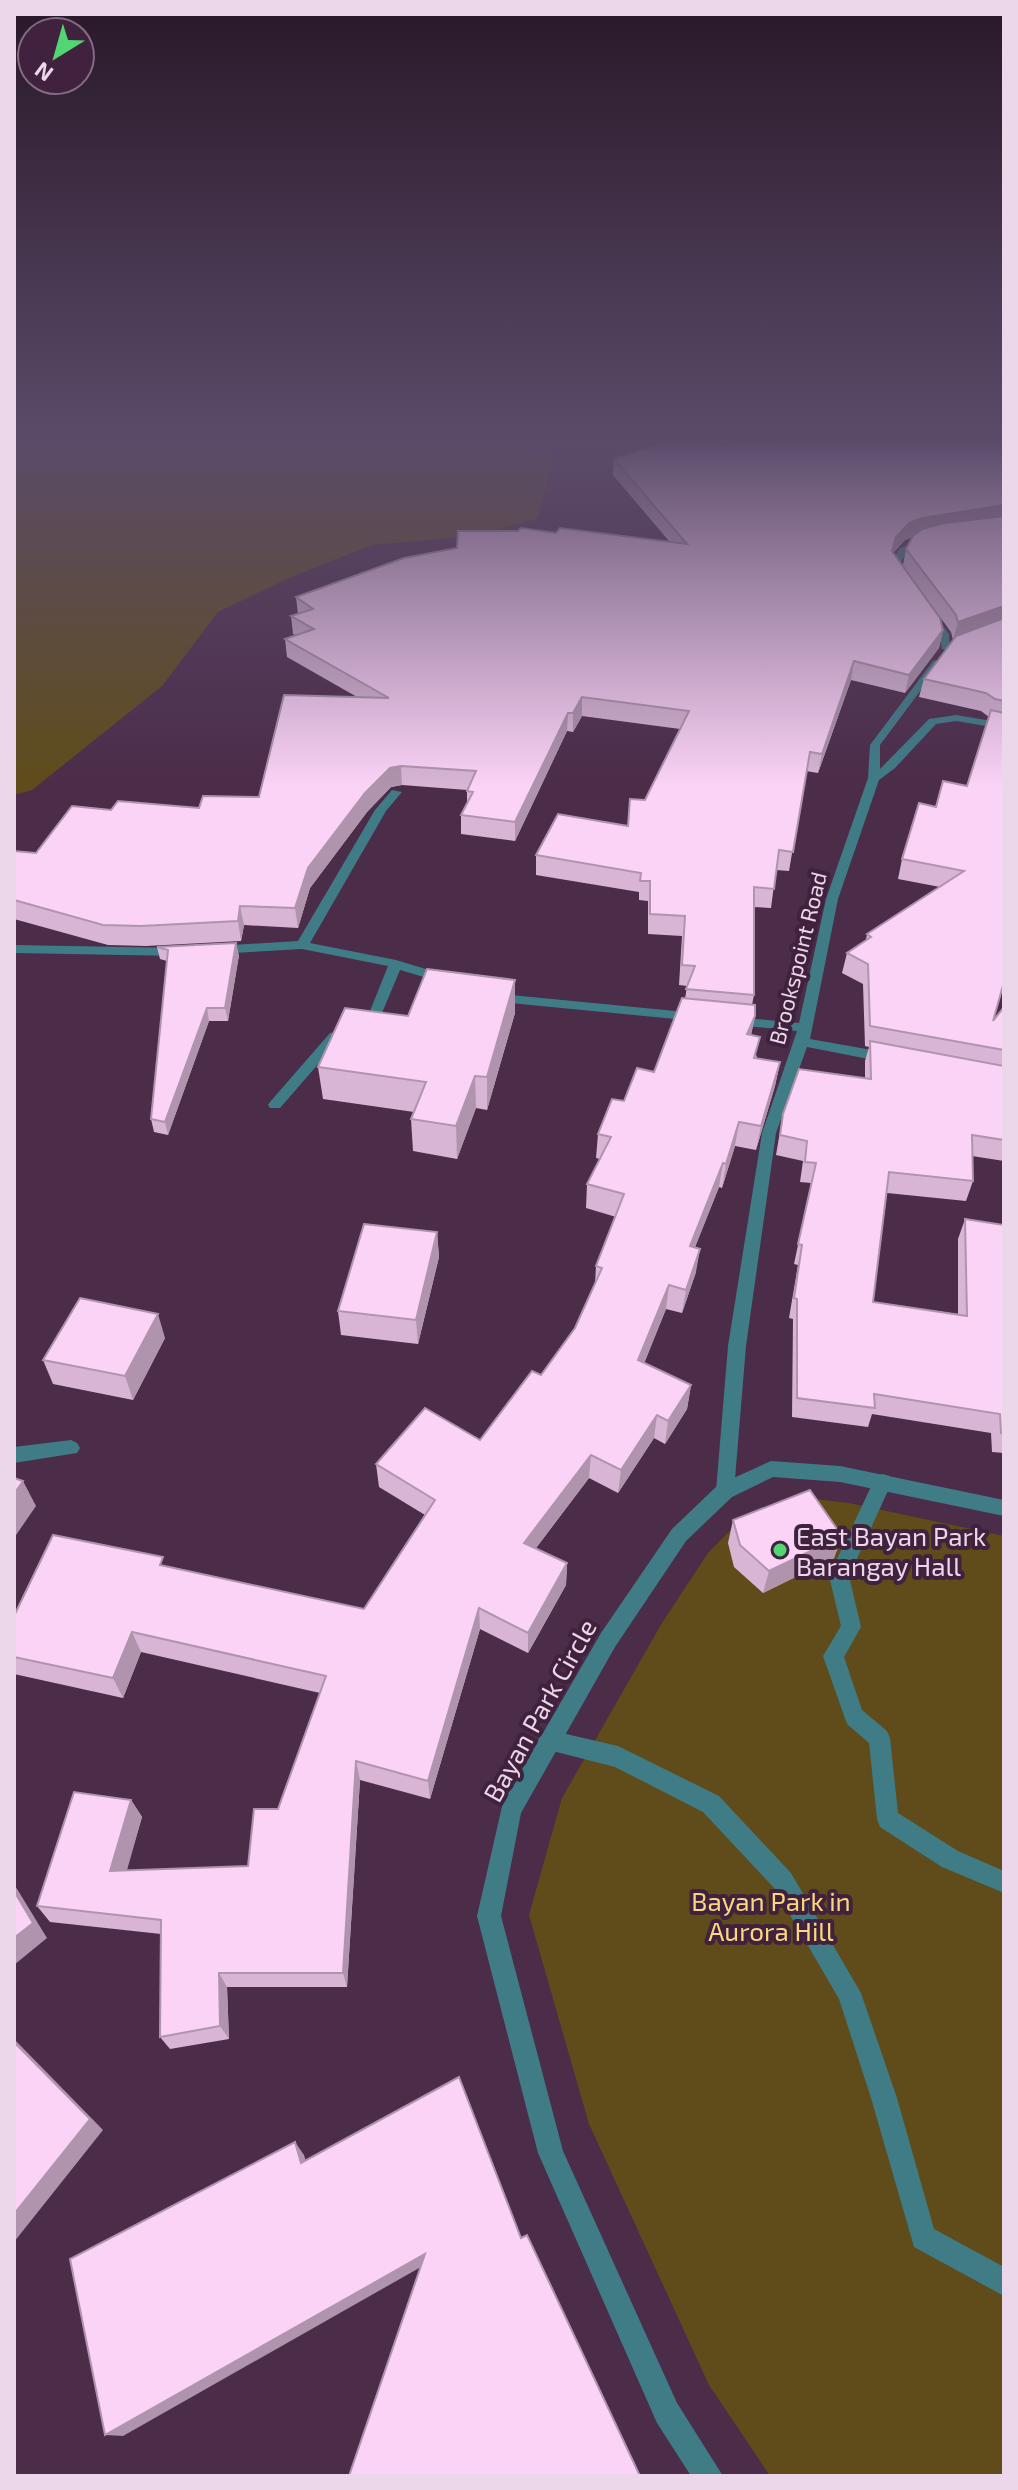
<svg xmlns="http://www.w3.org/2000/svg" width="1018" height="2490" font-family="'Exo 2',sans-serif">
<rect width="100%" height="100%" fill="#4b2c49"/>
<g fill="#5f4c1a">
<path d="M14 438H523L554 457 537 519 472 536 372 545 291 577 218 612 162 686 32 790 14 795Z"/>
<path d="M799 1497 849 1503 1004 1536V2476H770L709 2385 589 2124 529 1915 562 1798 662 1623 708 1553 745 1515Z"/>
</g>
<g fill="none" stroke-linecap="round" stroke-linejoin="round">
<g fill="#3f7c86" fill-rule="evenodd">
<path d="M883 1474 890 1476 892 1482 849 1576 861 1627 844 1657 862 1710 887 1731 890 1738 898 1813 958 1851 1004 1871V1893L942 1867 880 1827 877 1819 869 1743 847 1724 823 1656 841 1626 829 1576 876 1476Z"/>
<path d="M549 1730 618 1746 719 1796 791 1873 861 1993 897 2098 934 2229 1004 2267V2296L914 2247 871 2098 839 1999 775 1889 703 1812 615 1767 541 1748 538 1741 541 1734Z"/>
</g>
<g fill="#3f7c86" fill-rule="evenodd">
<path d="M925 537 932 539 907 551 899 566 907 578 900 580 891 566 899 549Z"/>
<path d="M928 614H934L949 634 950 651 942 649 939 634 926 616Z"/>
<path d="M936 660 941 663 880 745V769L929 719 956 715 1004 723V729L956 721 936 724 895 768 879 780 838 899 810 1039 889 1053 896 1058 889 1063 807 1047 776 1133 746 1346 734 1491 732 1497 725 1499 718 1497 716 1491 728 1346 762 1133 797 1031 735 1025 728 1021 735 1017 799 1023 826 899 868 778 870 745 933 661Z"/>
<path d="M392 790 402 792 386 811 310 943 396 960 449 976 451 979 444 983 400 970 374 1032 340 1039 280 1108H270L268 1105 270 1102 330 1033 364 1026 388 966 302 949 215 954 209 950 215 946 298 941 375 810Z"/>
<path d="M14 945 180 948 186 952 180 956 14 953Z"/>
<path d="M497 991 511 995 696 1013 703 1017 696 1021 510 1003 490 995Z"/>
<path d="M71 1440 77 1443 80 1448 77 1453 14 1463V1447Z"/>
</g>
<path fill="#3f7c86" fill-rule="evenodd" d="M771 1461 840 1466 1004 1500V1516L840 1482 773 1477 732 1497 686 1541 615 1647 521 1813 501 1916 563 2151 677 2403 723 2476H691L657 2423 538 2153 477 1916 503 1802 601 1633 672 1529 718 1485Z"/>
</g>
<g fill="#d8b5d4" fill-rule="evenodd">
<path d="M811 438H1004V982L993 1021 1004 1007V1161L972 1156 973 1181 966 1201 887 1193 873 1302 958 1314V1239L965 1219 1004 1225V1453L992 1452 991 1433 872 1414 868 1427 792 1417 793 1319 789 1318 798 1265 794 1264 811 1183 800 1182 803 1161 776 1155 783 1114 865 1078V1061L869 1047 865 1046 863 984 842 973 847 953 866 940 867 934 940 887 898 879 902 859 936 807 967 786 989 717 981 711 919 697 924 679 953 640 951 632 921 591 943 630 939 648 905 693 851 680 818 773 806 771 789 871 776 870 771 908 754 907V995L752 1005 755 1016 751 1035 757 1058 780 1062 775 1086 756 1150 735 1146 722 1188 719 1187 695 1247 696 1272 682 1313 666 1309 644 1363 691 1385 687 1409 665 1444 654 1438 618 1493 589 1478 536 1548 567 1563 566 1585 528 1653 480 1629 430 1799 360 1780 347 1987H227L229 2039 170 2049 160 2037 161 1934 50 1922 37 1906 131 1800 142 1817 126 1871 248 1866 278 1809 320 1693 141 1652 123 1698 14 1674V1657L167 1566 364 1609 425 1515 379 1487 376 1464 480 1440 541 1375 575 1328 595 1284 596 1266 616 1217 586 1208 587 1184 600 1159 596 1158 598 1134 624 1101 654 1072 685 999 687 986 679 985 682 936 648 934V901L639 900V892L536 875V855L628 826 645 800 680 729 582 716 573 732 567 731 515 841 461 834V815L467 803V790L402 785 391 787 367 812 310 888 298 928 244 925 241 941 146 946 108 945 14 919V851L36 853 111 810 199 808 259 797 357 697 287 657 285 639 296 635 293 634 291 616 298 614 296 597 556 533 669 541 613 475 614 459 716 445 811 443ZM913 537 906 549 903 565 893 553 905 540Z"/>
<path d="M157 947 239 955 228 1021H209L168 1135 154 1132 151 1119 167 961 160 959Z"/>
<path d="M515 1013 487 1110 476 1108 457 1159 413 1151 411 1119 414 1112 323 1099 318 1067 408 1016Z"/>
<path d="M437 1232 439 1257 418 1344 341 1335 338 1311Z"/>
<path d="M165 1338 133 1400 53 1384 43 1360Z"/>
<path d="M733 1520 842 1536 834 1558 763 1593 734 1567 728 1543Z"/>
</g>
<g fill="#b094ad">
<path d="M1004 505V521L918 534 905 540 892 553 889 568 896 537 909 523 922 518Z"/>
<path d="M1004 606V618L953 640 958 622Z"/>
<path d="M943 630 939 648 905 693 909 675Z"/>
<path d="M854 661 851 680 818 773 822 754Z"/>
<path d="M582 697V716L573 732V713Z"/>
<path d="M568 713 567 731 515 841V822Z"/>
<path d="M401 766 402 785 391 787 367 812 310 888 298 928 295 908 308 868 365 793 390 768Z"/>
<path d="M240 906 244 925 241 941 238 921Z"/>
<path d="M236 943 239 955 228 1021 225 1008Z"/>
<path d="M515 980V1013L487 1110V1077Z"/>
<path d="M207 1008 209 1021 168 1135 165 1122Z"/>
<path d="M755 1016 750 1040 747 1034Z"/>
<path d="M780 1062 775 1086 756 1150 761 1126Z"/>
<path d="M475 1076 476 1108 457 1159 456 1126Z"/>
<path d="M739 1122 735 1146 722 1188 726 1164Z"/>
<path d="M723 1163 719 1187 686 1270 690 1246Z"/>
<path d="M437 1232 439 1257 418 1344 416 1320Z"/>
<path d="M700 1249 696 1272 682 1313 686 1290Z"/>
<path d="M669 1285 666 1309 636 1384 638 1360Z"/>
<path d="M158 1314 165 1338 133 1400 125 1376Z"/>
<path d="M691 1385 687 1409 665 1444 668 1421Z"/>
<path d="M657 1415 654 1438 618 1493 621 1470Z"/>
<path d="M591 1455 589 1478 524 1564V1543Z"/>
<path d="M23 1481 36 1506 14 1538V1494Z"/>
<path d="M842 1536 834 1558 763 1593 769 1571Z"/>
<path d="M567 1563 566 1585 528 1653V1633Z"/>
<path d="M479 1608 480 1629 430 1799 428 1781Z"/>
<path d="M132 1632 141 1652 123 1698 113 1678Z"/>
<path d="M356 1761 360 1780 347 1987 343 1973Z"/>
<path d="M131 1800 142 1817 122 1888 110 1871Z"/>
<path d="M14 1884 47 1938 14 1965Z"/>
<path d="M219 1973 227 1987 229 2039 220 2026Z"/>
<path d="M14 2039 103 2130 14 2242Z"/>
<path d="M295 2142 304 2155 310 2175 301 2163Z"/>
<path d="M425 2254 428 2263 123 2436 105 2435Z"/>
</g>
<g fill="#fbd3f7" stroke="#b094ad" stroke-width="2">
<path d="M679 438H709L716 445 825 443 821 438H1004V505L922 518 909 523 896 537 892 551 940 618 943 630 909 675 854 661 822 754 810 752 793 852 779 850 774 889 754 887V995L686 989 695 966 682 965 685 916 650 914V881H640L641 873 536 855 558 814 628 826 630 799 645 800 689 711 582 697 573 713H568L515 822 461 815 473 792 467 791 476 771 401 766 390 768 365 793 308 868 295 908 240 906 238 921 141 926 103 925 14 900V851L36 853 72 806 111 810 118 801 199 808 203 796 259 797 284 695 389 698 285 639 314 629 291 616 313 609 296 597 404 558 457 548 458 531H518L521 528 556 533 560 528 687 544 614 459Z"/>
<path d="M1004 516V606L958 622 956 615 906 549 913 536 922 529 945 523Z"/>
<path d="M1004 618V701L995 699 986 693 924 679 956 636Z"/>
<path d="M991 710 1004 713V982L993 1021 1004 1007V1050L870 1026 868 964 847 953 871 937 867 934 964 871 902 859 919 803 936 807 943 781 967 786Z"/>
<path d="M236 943 225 1008H207L165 1122 151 1119 168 950 157 947Z"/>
<path d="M427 969 515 980 487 1077 475 1076 456 1126 411 1119 426 1082 318 1067 345 1008 408 1016Z"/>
<path d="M682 998 755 1005V1016L747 1034 760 1037 754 1058 780 1062 761 1126 739 1122 726 1164 723 1163 690 1246 700 1249 686 1290 669 1285 638 1360 691 1385 668 1421 657 1415 621 1470 591 1455 524 1543 567 1563 528 1633 479 1608 428 1781 356 1761 343 1973H219L220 2026 160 2037 161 1920 37 1906 74 1792 131 1800 110 1871 248 1866 254 1809H278L326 1676 132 1632 113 1678 14 1657V1616L53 1535 163 1557 160 1565 364 1609 435 1500 376 1464 425 1408 480 1440 532 1371 541 1375 575 1328 602 1268 596 1266 624 1194 587 1184 611 1137 598 1134 612 1099 624 1101 637 1068 654 1072Z"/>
<path d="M870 1041 1004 1066V1140L972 1135 973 1181 889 1172 873 1302 967 1316 965 1219 1004 1225V1433H1001L1000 1414 874 1394 875 1408 797 1398V1299L794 1298 802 1245 798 1244 816 1163 805 1162 807 1141 780 1135 783 1114 799 1069 871 1079Z"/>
<path d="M364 1224 437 1232 416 1320 338 1311Z"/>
<path d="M80 1298 158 1314 125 1376 43 1360Z"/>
<path d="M14 1478 23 1481 14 1494Z"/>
<path d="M810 1490 842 1536 769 1571 740 1545 733 1520Z"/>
<path d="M14 1891 33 1923 14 1938Z"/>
<path d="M14 2042 90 2119 14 2214Z"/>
<path d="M459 2077 521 2238 527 2235 640 2476H349L425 2254 105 2435 70 2259 295 2142 301 2163Z"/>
</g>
<linearGradient id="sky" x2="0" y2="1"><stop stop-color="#291828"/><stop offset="0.56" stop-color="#5b4b6a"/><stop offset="1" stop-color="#5b4b6a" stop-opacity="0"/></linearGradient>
<rect width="1018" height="787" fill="url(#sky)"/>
<circle fill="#52d673" stroke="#40223e" stroke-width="3" cx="780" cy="1550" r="8"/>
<g text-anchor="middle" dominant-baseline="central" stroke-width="8" stroke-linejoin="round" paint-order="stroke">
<g font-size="22" fill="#ebd7e9" stroke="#40223e">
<text transform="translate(797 958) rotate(-76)">Brookspoint Road</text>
</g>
<g font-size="26" fill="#ebd7e9" stroke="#40223e" text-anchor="start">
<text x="796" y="1535">East Bayan Park<tspan x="796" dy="30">Barangay Hall</tspan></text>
</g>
<g font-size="26" fill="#ebd7e9" stroke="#40223e">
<text transform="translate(539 1710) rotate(-61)">Bayan Park Circle</text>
</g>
<g font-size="26" fill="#fad77e" stroke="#40223e">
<text x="771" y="1900">Bayan Park in<tspan x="771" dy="30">Aurora Hill</tspan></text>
</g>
</g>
<rect width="1018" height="2490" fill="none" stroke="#ebd7e9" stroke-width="32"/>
<g transform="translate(56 56) rotate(217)"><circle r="38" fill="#40223e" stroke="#846a82" stroke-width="2"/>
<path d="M0-6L14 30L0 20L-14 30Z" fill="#52d673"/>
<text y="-12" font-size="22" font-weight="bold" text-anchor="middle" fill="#ebd7e9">N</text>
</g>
</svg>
